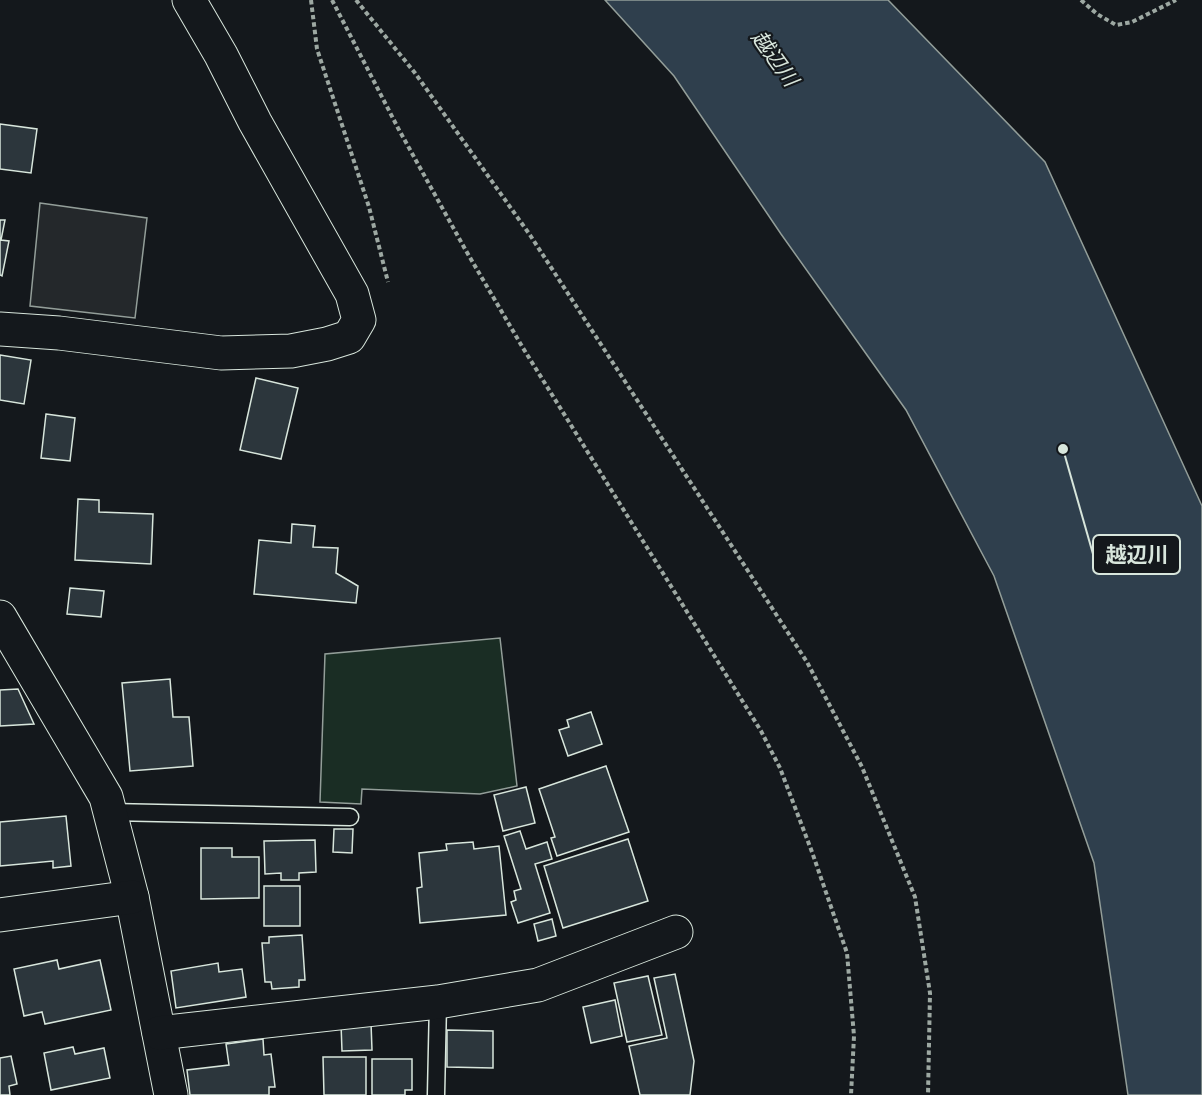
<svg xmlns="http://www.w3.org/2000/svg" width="1202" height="1095" font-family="'Work Sans','Noto Sans JP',sans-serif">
<rect width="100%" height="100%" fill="#14181c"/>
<path fill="#1a2d24" stroke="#939e99" stroke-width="1.5" d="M500 638 517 786 480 794 362 789 361 804 320 802 325 654Z"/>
<path fill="#24282b" stroke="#939e99" stroke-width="1.5" d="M40 203 147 218 135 318 30 306Z"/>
<path fill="#2f3f4d" stroke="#939e99" stroke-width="1.5" d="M605 0H888L1045 162 1202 506V1095H1128L1094 863 994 576 906 410 781 234 674 76Z"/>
<g fill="#2c363c" stroke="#d8e6dc" stroke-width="1.5">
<path d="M0 124 37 129 31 173 0 169Z"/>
<path d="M0 220H5L1 240 9 241 2 276 0 275Z"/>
<path d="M0 355 31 360 24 404 0 400Z"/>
<path d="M256 378 298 388 281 459 240 450Z"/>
<path d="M46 414 75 418 70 461 41 458Z"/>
<path d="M78 499 99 500V512L153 514 151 564 75 560Z"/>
<path d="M292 524 315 526 313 547 338 548 336 573 358 586 356 603 254 594 259 540 291 543Z"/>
<path d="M70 588 104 591 101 617 67 614Z"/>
<path d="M170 679 173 717H189L193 766 130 771 122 683Z"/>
<path d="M18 689 34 724 0 726V690Z"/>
<path d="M591 712 602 744 568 756 559 730 569 727 567 720Z"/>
<path d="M606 766 629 832 557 856 551 838 555 837 539 789Z"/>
<path d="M526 787 535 823 503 831 494 795Z"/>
<path d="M66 816 71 866 53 868V861L0 866V822Z"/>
<path d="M334 829H353L352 853 333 852Z"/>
<path d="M520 831 526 849 547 842 552 859 535 864 550 913 518 923 511 902 516 900 514 891 521 889 504 836Z"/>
<path d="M628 839 648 901 563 928 544 866Z"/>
<path d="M315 840 316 872 299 873V880H281V873L265 874 264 841Z"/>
<path d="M473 842 474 849 499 846 506 915 420 923 417 888 422 887 419 853 447 850 446 844Z"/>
<path d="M201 848H232V857H259V898L201 899Z"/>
<rect x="264" y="886" width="36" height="40"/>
<path d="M552 919 556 936 538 941 534 924Z"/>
<path d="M302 935 305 980H299V987L272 989 271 982H265L262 943H269V937Z"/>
<path d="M57 960 59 969 100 960 111 1010 45 1024 42 1012 24 1016 14 969Z"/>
<path d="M218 963 219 972 242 969 246 997 176 1008 171 971Z"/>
<path d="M675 974 694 1061 690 1095H640L629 1046 667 1038 654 978Z"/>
<path d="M648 976 662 1035 627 1042 614 983Z"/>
<path d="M615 1000 622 1036 591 1043 583 1007Z"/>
<path d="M371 1023 372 1050 342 1051 341 1024Z"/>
<path d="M447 1030 493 1031V1068L447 1067Z"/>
<path d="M263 1039 264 1055 271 1054 275 1087H269V1095H190L187 1070 229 1065 226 1044Z"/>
<path d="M73 1047 75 1054 104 1048 110 1078 51 1090 44 1053Z"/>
<path d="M11 1056 17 1084 9 1086 10 1095H0V1058Z"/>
<path d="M323 1057H366V1095H324Z"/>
<path d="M372 1059H412V1090H405V1095H372Z"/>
</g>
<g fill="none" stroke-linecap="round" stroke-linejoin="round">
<defs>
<g id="lane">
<path d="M109 812 350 817"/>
<path d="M436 1095 438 1002"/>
</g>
<g id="street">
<path d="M0 329 59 333 221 353 291 351 327 344 349 337 359 320 352 294 255 122 221 55 189 0"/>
<path d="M0 617 106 797 132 897 171 1095"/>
<path d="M0 915 132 897"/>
<path d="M159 1033 438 1002 538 985 676 932"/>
</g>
</defs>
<use href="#lane" stroke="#d8e6dc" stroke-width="19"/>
<use href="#street" stroke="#d8e6dc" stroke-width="35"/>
<g stroke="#9da8a2" stroke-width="4" stroke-dasharray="4.5 3" stroke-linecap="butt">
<path d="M311 0 317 49 369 207 388 282"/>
<path d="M332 0 398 128 465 249 523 348 761 731 780 768 812 852 847 953 854 1036 851 1095"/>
<path d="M356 0 415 73 530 235 807 662 862 767 915 897 930 993 928 1095"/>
<path d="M1081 0 1097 14 1116 25 1132 22 1176 0"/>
</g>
<use href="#lane" stroke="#14181c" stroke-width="16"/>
<use href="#street" stroke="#14181c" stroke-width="33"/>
</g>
<g text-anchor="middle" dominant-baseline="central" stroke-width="4.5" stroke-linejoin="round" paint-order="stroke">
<g font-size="21" font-style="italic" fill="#d8e6dc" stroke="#14181c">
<text transform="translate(775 58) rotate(54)">越辺川</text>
</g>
</g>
<path fill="none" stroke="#d8e6dc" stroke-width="2" d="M1063 449L1093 554"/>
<circle fill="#d8e6dc" stroke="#14181c" stroke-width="2" cx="1063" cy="449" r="6"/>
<rect fill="#14181c" stroke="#d8e6dc" stroke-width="2" x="1093" y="535" width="87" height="39" rx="6"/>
<g font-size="21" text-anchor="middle" font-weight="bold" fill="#d8e6dc">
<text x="1137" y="562">越辺川</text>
</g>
</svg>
